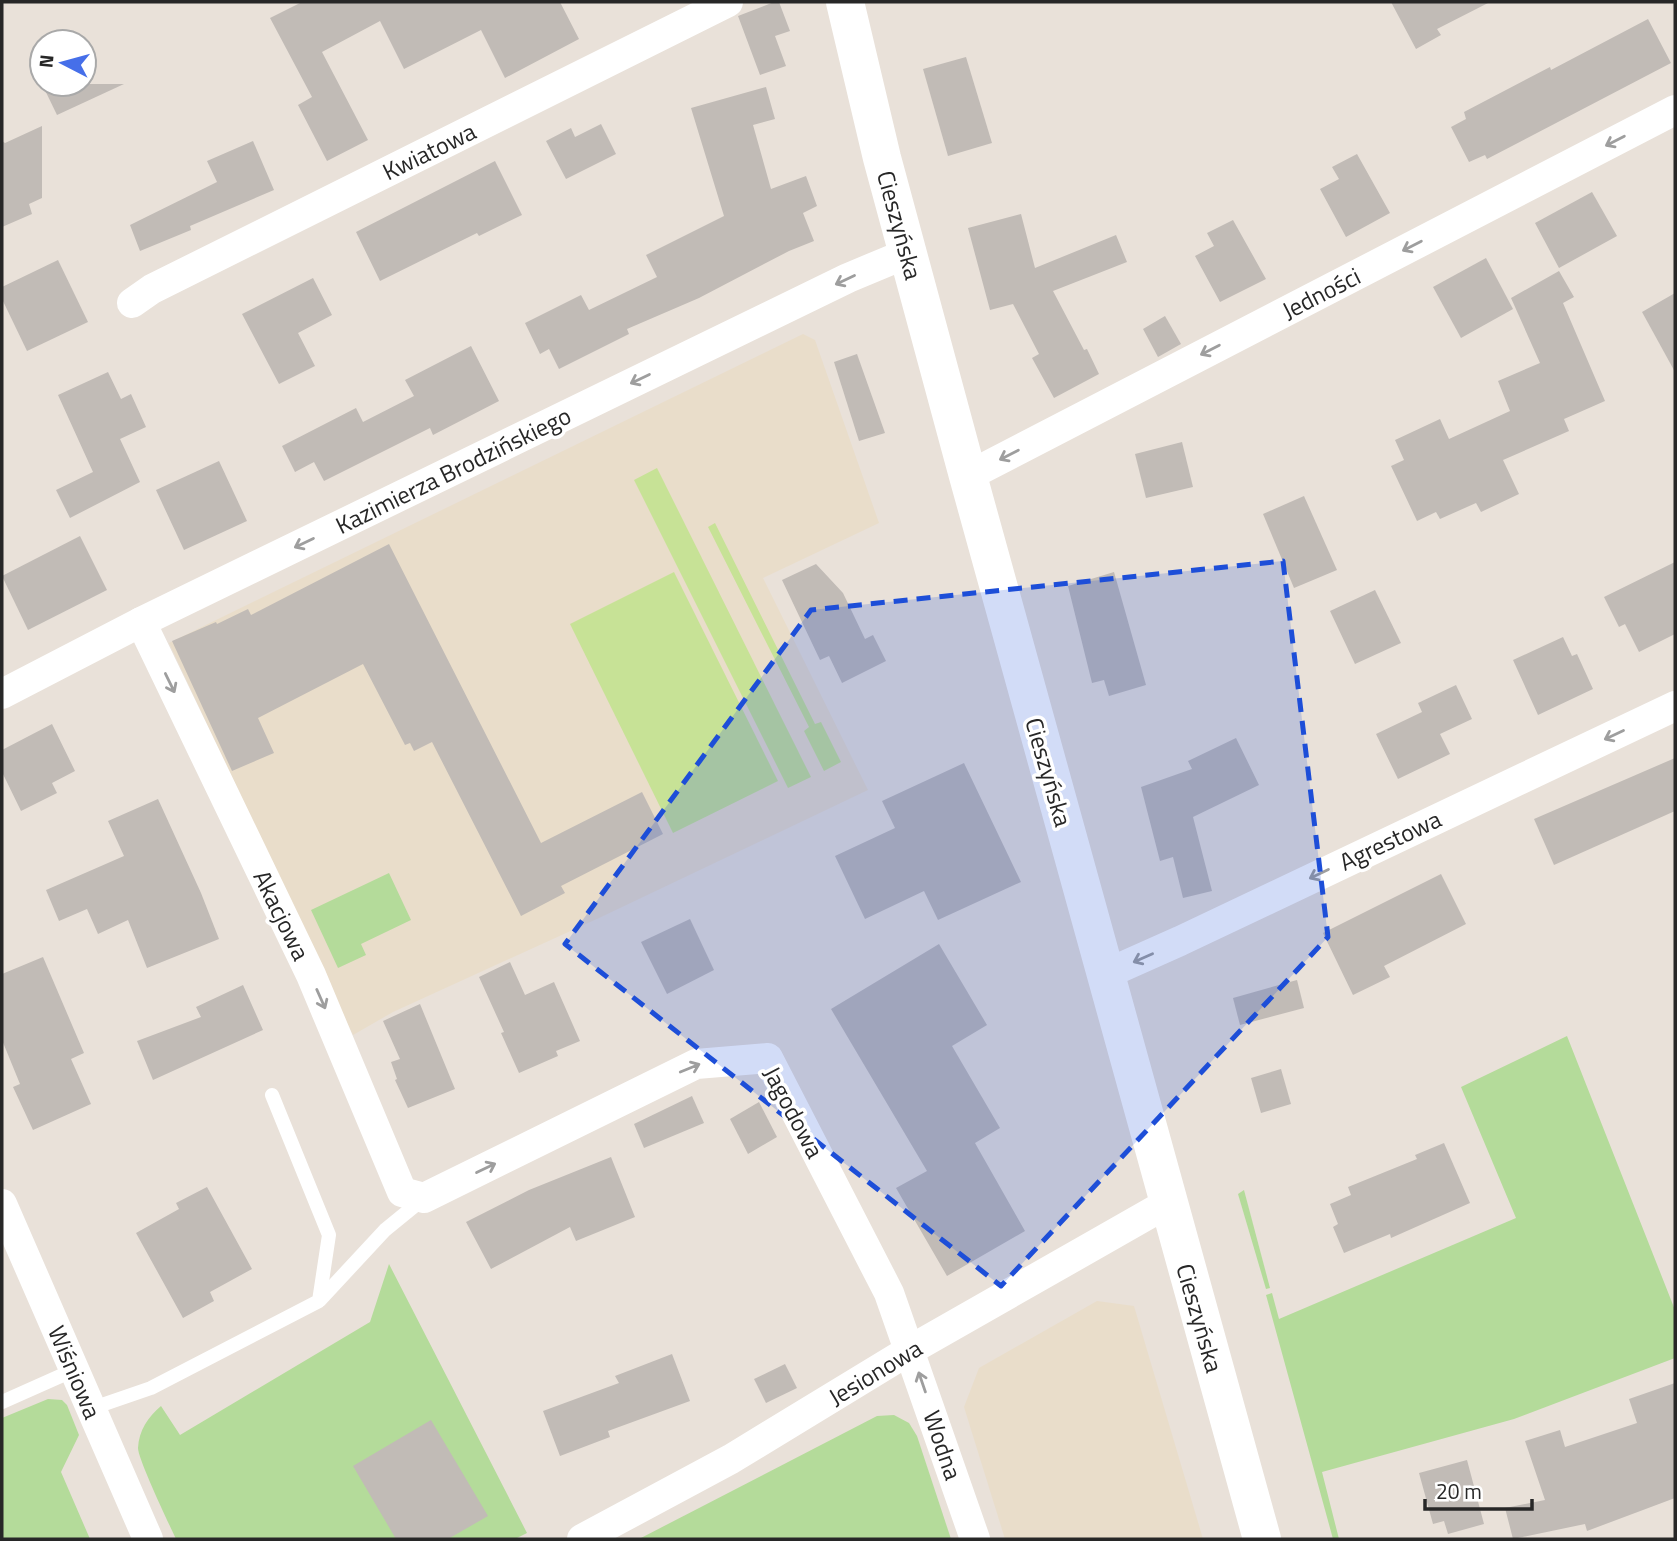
<svg xmlns="http://www.w3.org/2000/svg" width="1677" height="1541" font-family="'Titillium Web',sans-serif">
<rect width="100%" height="100%" fill="#e9e1d9"/>
<g fill="#e9ddca">
<path d="M803 334 815 340 879 523 763 578 868 790 599 918 393 1012 353 1035 169 643Z"/>
<path d="M1097 1301 1134 1306 1203 1539H1005L964 1407 979 1368Z"/>
</g>
<g fill="#b4db9a">
<path d="M389 873 411 920 361 944 366 955 338 968 311 910Z"/>
<path d="M1567 1036 1675 1310V1358L1514 1419 1322 1472 1339 1539H1333L1266 1295 1272 1293 1279 1319 1516 1218 1461 1087Z"/>
<path d="M1244 1190 1270 1288 1266 1289 1238 1194Z"/>
<path d="M389 1264 527 1533 515 1539H176C169 1524 138 1459 138 1448 139 1430 148 1417 161 1406L180 1435 370 1322Z"/>
<path d="M48 1399 62 1400 67 1405 79 1435 61 1472 90 1539H2V1418Z"/>
<path d="M894 1415 909 1423 917 1436 951 1539H639L877 1416Z"/>
</g>
<g fill="#c7e296">
<path d="M657 468 811 777 788 788 634 480Z"/>
<path d="M715 523 815 724 821 722 841 762 824 771 804 731 809 727 708 527Z"/>
<path d="M674 572 778 781 673 833 570 624Z"/>
</g>
<g fill="#c1bbb6">
<path d="M302 2H560L579 39 505 78 481 30 404 69 380 21 322 52 368 140 327 161 298 105 312 97 270 18Z"/>
<path d="M774 2H779L790 31 775 36 786 66 760 75 738 16Z"/>
<path d="M1391 2H1490L1437 29 1441 35 1416 49Z"/>
<path d="M1648 19 1671 63 1487 159 1485 155 1469 162 1451 127 1466 119 1464 112 1550 67 1551 70Z"/>
<path d="M966 57 992 143 948 156 923 69Z"/>
<path d="M42 84H124L57 115Z"/>
<path d="M766 87 775 119 753 125 771 189 806 176 817 206 803 213 814 241 789 251 699 298 627 329 629 334 559 369 549 349 540 354 525 323 581 295 589 310 657 277 646 255 724 216 691 108Z"/>
<path d="M601 124 616 154 566 179 546 141 571 128 575 137Z"/>
<path d="M42 126V198L29 204 32 214 2 227V141L5 143Z"/>
<path d="M253 141 274 190 190 226 191 230 140 251 130 225 217 182 207 161Z"/>
<path d="M1357 154 1390 213 1346 237 1320 189 1339 179 1332 167Z"/>
<path d="M495 161 522 215 479 236 477 233 380 281 356 232Z"/>
<path d="M1592 192 1617 236 1559 268 1535 223Z"/>
<path d="M1021 214 1035 268 1116 235 1127 262 1053 291 1084 350 1087 349 1099 374 1054 398 1032 358 1039 354 1013 304 990 310 968 228Z"/>
<path d="M1233 220 1266 279 1220 302 1195 256 1214 246 1207 233Z"/>
<path d="M1486 258 1513 309 1461 338 1433 287Z"/>
<path d="M58 260 88 322 27 351 2 299V287Z"/>
<path d="M1559 271 1574 297 1563 303 1605 401 1564 419 1569 431 1503 460 1519 494 1481 512 1476 503 1440 519 1436 512 1417 521 1391 466 1404 460 1395 440 1440 419 1449 439 1510 411 1498 381 1540 363 1511 298Z"/>
<path d="M313 278 332 315 298 333 315 366 279 384 242 314Z"/>
<path d="M1675 293V372L1642 312Z"/>
<path d="M1165 316 1181 344 1158 357 1143 329Z"/>
<path d="M471 346 499 401 433 435 430 428 324 481 314 462 295 472 282 446 356 408 363 422 414 396 405 380Z"/>
<path d="M857 354 885 433 859 441 834 362Z"/>
<path d="M108 372 121 399 131 394 146 427 120 439 140 482 70 518 56 490 93 472 58 395Z"/>
<path d="M1182 442 1193 487 1146 498 1135 454Z"/>
<path d="M219 461 247 521 184 550 156 490Z"/>
<path d="M1304 496 1337 570 1294 588 1263 514Z"/>
<path d="M80 536 107 590 28 630 2 576Z"/>
<path d="M389 544 541 843 642 792 663 834 561 886 565 893 521 916 432 742 414 751 410 743 405 745 363 664 258 718 274 753 232 771 172 641 216 622 217 624 248 609 251 615Z"/>
<path d="M1675 562V634L1639 652 1625 624 1619 627 1604 597Z"/>
<path d="M816 564 843 593 865 639 873 635 886 661 842 683 829 656 820 660 782 580Z"/>
<path d="M1114 572 1146 685 1109 696 1104 680 1092 683 1068 586Z"/>
<path d="M1375 590 1401 643 1355 664 1330 611Z"/>
<path d="M1563 637 1572 656 1577 654 1593 689 1538 715 1513 660Z"/>
<path d="M1456 685 1472 719 1440 734 1450 754 1398 779 1376 734 1422 712 1418 703Z"/>
<path d="M52 724 75 771 52 783 57 793 21 811 2 772V750Z"/>
<path d="M1236 738 1259 785 1193 817 1212 891 1183 898 1173 857 1160 861 1141 787 1192 769 1188 761Z"/>
<path d="M1675 758V811L1554 865 1534 819Z"/>
<path d="M964 763 1021 882 938 920 924 891 865 919 835 856 895 828 882 801Z"/>
<path d="M158 799 201 893 219 939 147 968 128 920 98 934 87 909 59 921 46 890 124 856 108 821Z"/>
<path d="M1441 874 1466 924 1384 966 1390 977 1353 995 1323 933Z"/>
<path d="M690 919 714 970 667 994 641 942Z"/>
<path d="M939 944 987 1025 952 1046 1000 1128 975 1143 1025 1231 947 1276 896 1188 927 1171 831 1009Z"/>
<path d="M43 957 84 1053 71 1059 91 1104 33 1130 13 1087 20 1084 2 1040V974Z"/>
<path d="M510 962 525 995 554 982 580 1041 556 1051 558 1056 519 1073 501 1033 504 1032 479 977Z"/>
<path d="M1297 980 1304 1008 1240 1025 1233 998Z"/>
<path d="M243 985 263 1030 153 1080 137 1041 201 1017 196 1007Z"/>
<path d="M420 1004 455 1089 408 1108 395 1080 397 1079 391 1062 400 1059 383 1021Z"/>
<path d="M1281 1069 1291 1104 1261 1113 1251 1078Z"/>
<path d="M692 1096 704 1123 644 1148 634 1124Z"/>
<path d="M759 1102 777 1137 748 1154 730 1119Z"/>
<path d="M1444 1143 1470 1203 1391 1238 1390 1234 1344 1253 1333 1227 1338 1224 1330 1204 1351 1195 1348 1187 1417 1159 1415 1155Z"/>
<path d="M611 1157 635 1217 576 1241 570 1227 491 1269 466 1222 529 1190Z"/>
<path d="M207 1187 252 1269 210 1292 214 1301 183 1318 136 1233 179 1209 176 1203Z"/>
<path d="M672 1354 690 1401 608 1431 610 1437 560 1456 543 1411 619 1383 615 1376Z"/>
<path d="M785 1364 797 1388 766 1403 754 1379Z"/>
<path d="M1675 1383V1498L1587 1531 1585 1524 1513 1539 1505 1508 1545 1500 1525 1441 1560 1430 1565 1447 1637 1423 1629 1399Z"/>
<path d="M431 1420 488 1516 448 1539H396L353 1466Z"/>
<path d="M1467 1460 1484 1524 1448 1534 1444 1521 1433 1524 1419 1473Z"/>
</g>
<g fill="none" stroke-linecap="round" stroke-linejoin="round">
<g stroke="#fff" stroke-width="14">
<path d="M320 1300 385 1230 423 1199"/>
<path d="M2 1402 74 1370"/>
<path d="M90 1409 151 1388 319 1301 329 1235 272 1095"/>
</g>
<g stroke="#fff" stroke-width="30">
<path d="M132 303 152 289 728 2"/>
<path d="M968 476 1675 110"/>
<path d="M141 622 311 975 402 1192 424 1198 696 1064 768 1058 889 1293 975 1539"/>
<path d="M2 694 141 622 848 278 908 253"/>
<path d="M1106 974 1180 941 1675 706"/>
<path d="M2 1204 148 1539"/>
<path d="M582 1539 731 1459 910 1350 1168 1203"/>
</g>
<path stroke="#fff" stroke-width="38" d="M845 2 882 158 968 476 1262 1539"/>
</g>
<defs><path id="oneway-shaft" d="M-6 0H5M1.5-3L5.5 0L1.5 3" fill="none" stroke-width="1.6" stroke-linecap="round" stroke-linejoin="round" transform="scale(1.75)"/></defs>
<g stroke="#9e9e9e">
<use href="#oneway-shaft" transform="translate(1615 141) rotate(153)"/>
<use href="#oneway-shaft" transform="translate(1412 246) rotate(153)"/>
<use href="#oneway-shaft" transform="translate(845 280) rotate(155)"/>
<use href="#oneway-shaft" transform="translate(1210 350) rotate(153)"/>
<use href="#oneway-shaft" transform="translate(640 379) rotate(154)"/>
<use href="#oneway-shaft" transform="translate(1009 455) rotate(153)"/>
<use href="#oneway-shaft" transform="translate(304 543) rotate(154)"/>
<use href="#oneway-shaft" transform="translate(170 683) rotate(64)"/>
<use href="#oneway-shaft" transform="translate(1614 735) rotate(155)"/>
<use href="#oneway-shaft" transform="translate(1319 874) rotate(154)"/>
<use href="#oneway-shaft" transform="translate(1143 958) rotate(156)"/>
<use href="#oneway-shaft" transform="translate(321 999) rotate(66)"/>
<use href="#oneway-shaft" transform="translate(690 1068) rotate(-22)"/>
<use href="#oneway-shaft" transform="translate(486 1168) rotate(-26)"/>
<use href="#oneway-shaft" transform="translate(922 1382) rotate(-109)"/>
</g>
<path fill="#1d4ed8" fill-opacity="0.2" stroke="#1d4ed8" stroke-width="5" stroke-dasharray="14 9" stroke-linejoin="round" d="M1283 561 1328 937 1001 1286 565 944 811 610Z"/>
<g text-anchor="middle" dominant-baseline="central" stroke-width="7" stroke-linejoin="round" paint-order="stroke">
<g font-size="24" fill="#272727" stroke="#fff">
<text transform="translate(429 151) rotate(-26)">Kwiatowa</text>
<text transform="translate(900 225) rotate(75)">Cieszyńska</text>
<text transform="translate(1321 293) rotate(-27)">Jedności</text>
<text transform="translate(453 470) rotate(-26)">Kazimierza Brodzińskiego</text>
<text transform="translate(1049 772) rotate(74)">Cieszyńska</text>
<text transform="translate(1390 840) rotate(-25)">Agrestowa</text>
<text transform="translate(282 915) rotate(64)">Akacjowa</text>
<text transform="translate(794 1112) rotate(62)">Jagodowa</text>
<text transform="translate(1200 1318) rotate(74)">Cieszyńska</text>
<text transform="translate(75 1372) rotate(67)">Wiśniowa</text>
<text transform="translate(875 1372) rotate(-31)">Jesionowa</text>
<text transform="translate(943 1445) rotate(71)">Wodna</text>
</g>
</g>
<rect width="1677" height="1541" fill="none" stroke="#272727" stroke-width="7"/>
<g transform="translate(63 63) rotate(276)"><circle r="33" fill="#ffffff" stroke="#a9a9a9" stroke-width="2"/>
<path d="M0-5L12 26L0 18L-12 26Z" fill="#466fe9"/>
<text y="-10" font-size="19" font-weight="bold" text-anchor="middle" fill="#272727">N</text>
</g>
<path d="M1425 1499v10h107v-10" fill="none" stroke="#272727" stroke-width="3.5"/>
<text x="1436" y="1499" font-size="21" fill="#272727" stroke="#ffffff" stroke-width="5" paint-order="stroke">20 m</text>
</svg>
